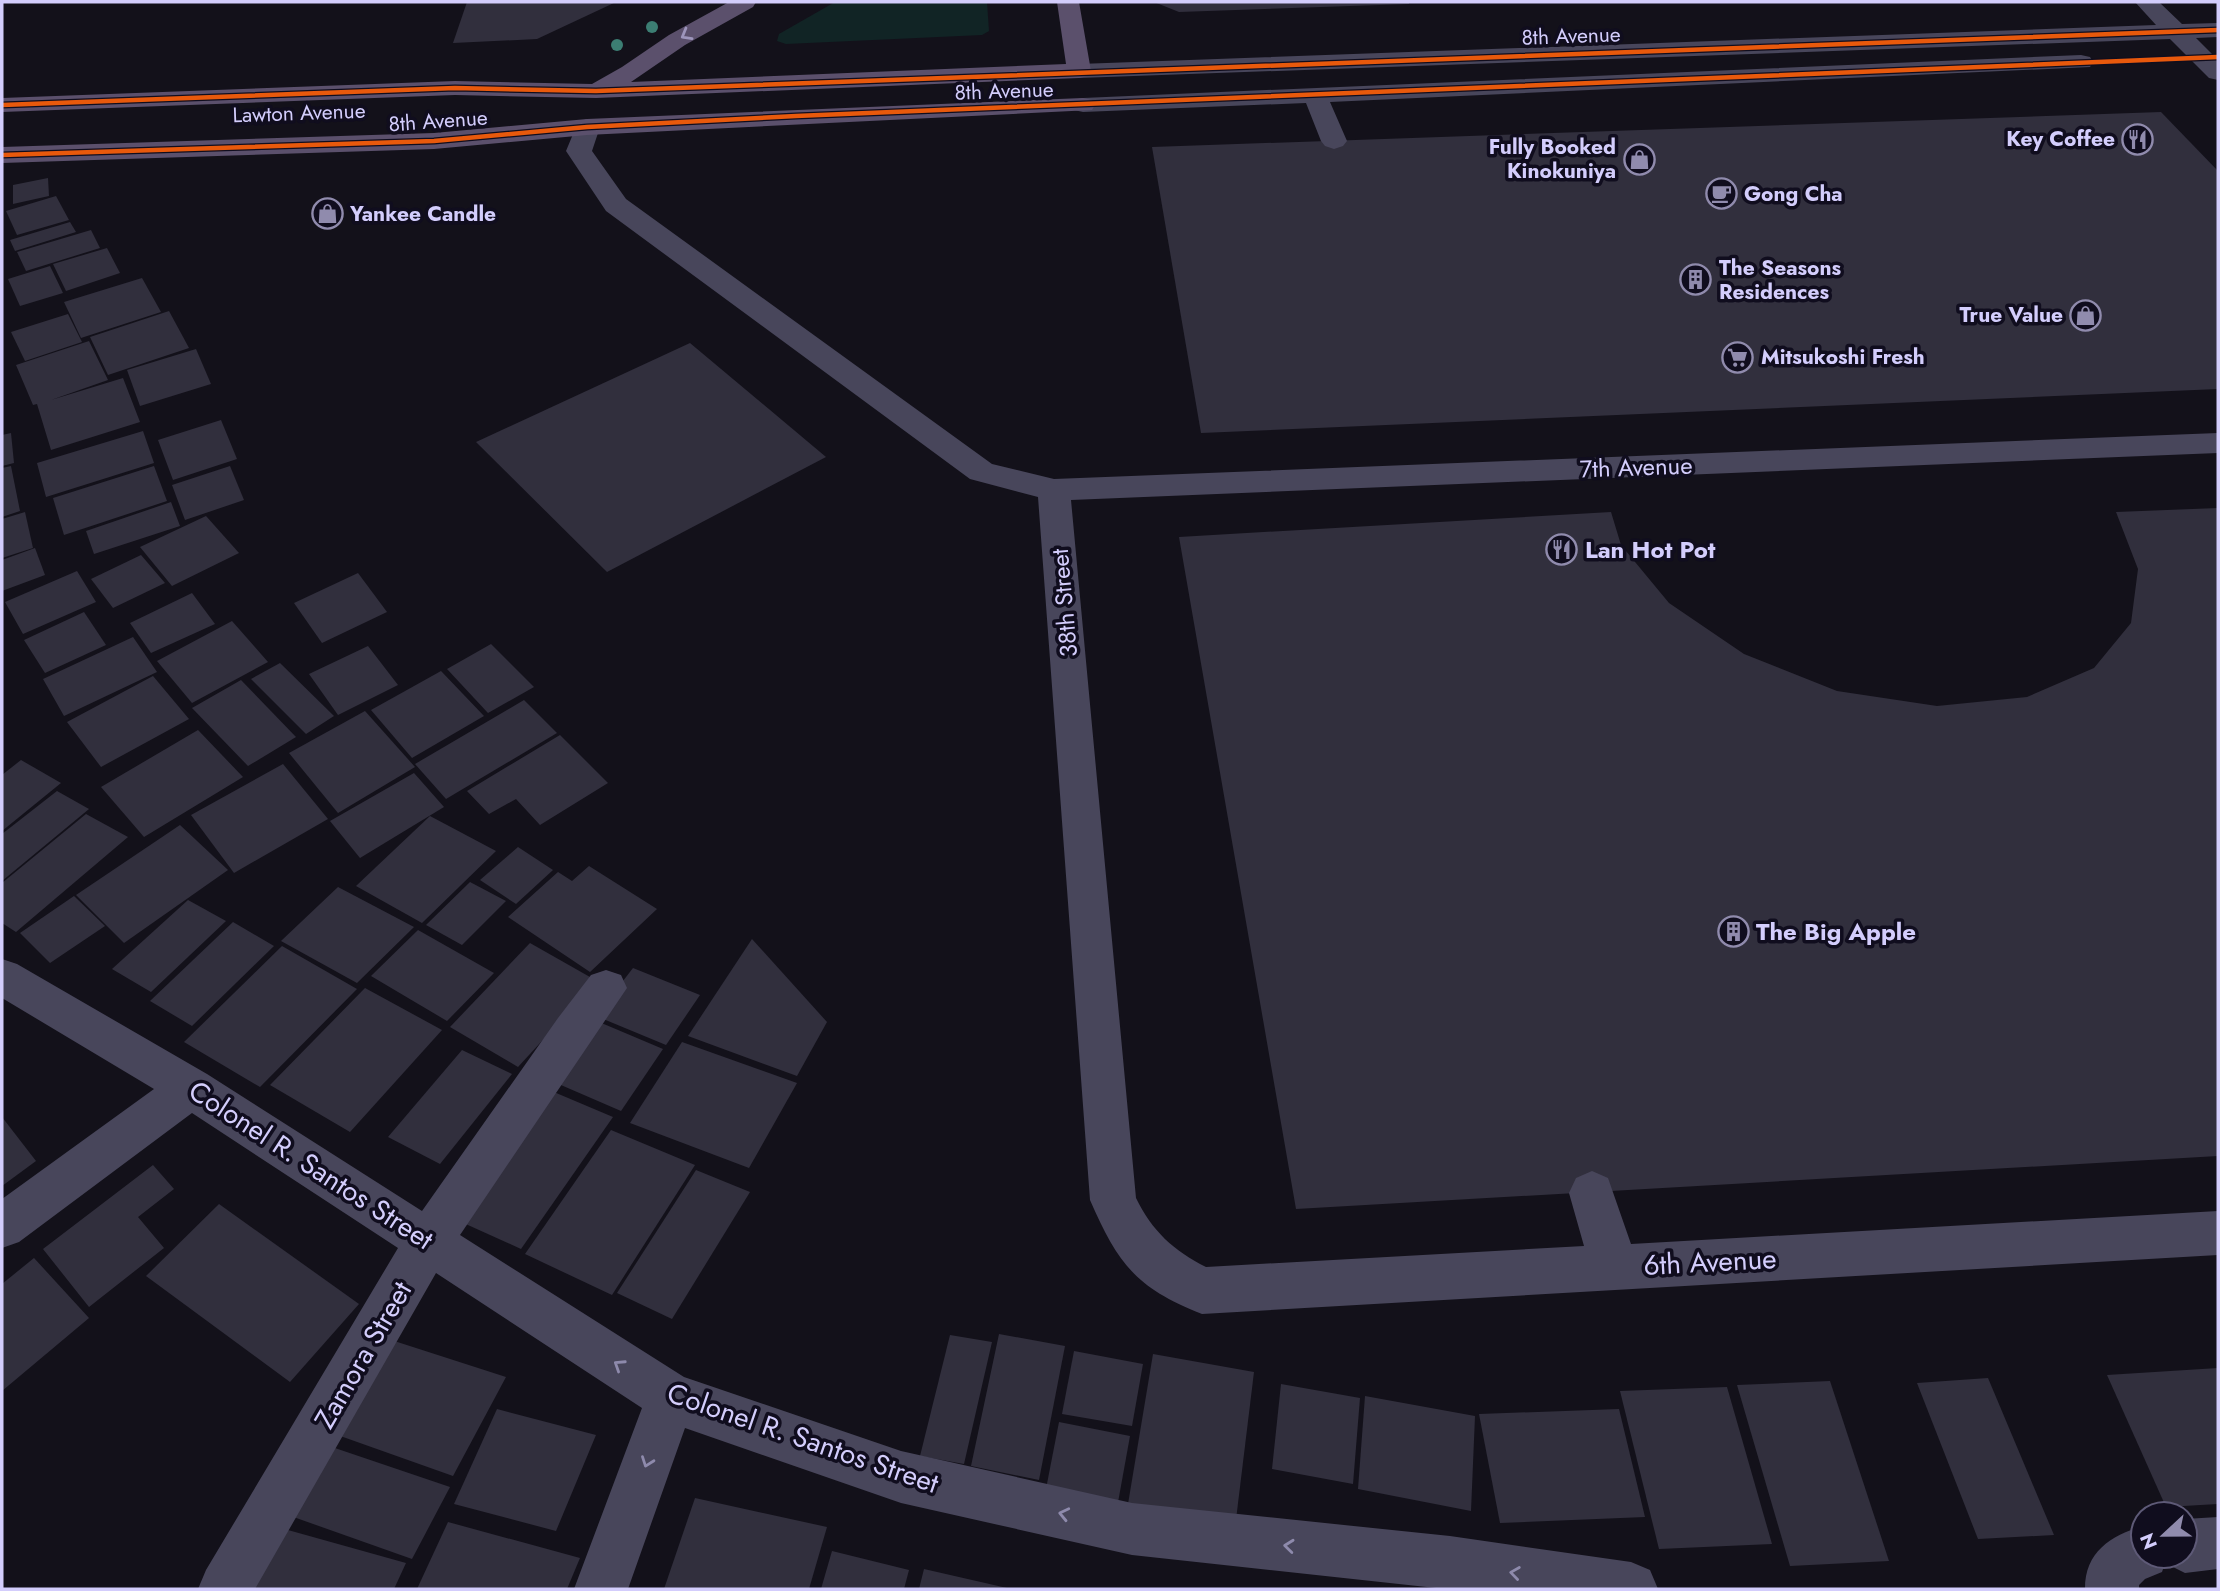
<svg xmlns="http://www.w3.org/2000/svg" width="2220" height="1591" font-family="Jost,sans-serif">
<rect width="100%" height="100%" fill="#13111a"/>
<path fill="#112425" d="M835 2H987L989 31 982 35 786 44 777 41 779 34Z"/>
<g fill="#312f3d">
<path d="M467 2H616L537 39 453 43Z"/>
<path d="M1154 2H1409V4L1179 12Z"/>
<path d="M2161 112 2218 171V389L1201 433 1152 147Z"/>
<path d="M48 178 49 196 13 204V185Z"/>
<path d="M56 196 69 220 17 235 6 211Z"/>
<path d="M70 222 76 232 15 251 10 240Z"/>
<path d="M91 230 100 248 26 271 17 252Z"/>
<path d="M107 248 120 273 66 291 53 264Z"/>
<path d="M50 266 63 293 20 306 8 279Z"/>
<path d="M142 278 161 312 81 338 64 302Z"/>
<path d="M169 311 189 348 108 375 90 337Z"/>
<path d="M68 314 82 342 25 361 11 332Z"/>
<path d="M89 341 108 380 51 400 123 378 140 422 51 450 37 404 33 405 16 365Z"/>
<path d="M690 343 826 457 607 572 476 442Z"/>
<path d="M196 349 211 384 140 406 127 370Z"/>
<path d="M221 420 237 459 173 480 158 440Z"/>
<path d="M143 431 154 463 46 497 37 463Z"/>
<path d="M11 433 14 463 2 466V435Z"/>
<path d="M11 466 20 511 2 517V468Z"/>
<path d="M154 466 167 501 64 535 53 498Z"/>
<path d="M230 466 244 500 185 520 172 485Z"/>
<path d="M171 502 180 526 94 554 86 531Z"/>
<path d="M2218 508V1156L1296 1209 1179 537 1611 512 1621 545 1669 603 1744 654 1837 691 1937 706 2027 697 2094 668 2131 623 2138 569 2116 512Z"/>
<path d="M25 512 33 548 2 558V519Z"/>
<path d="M206 516 239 553 172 586 140 547Z"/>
<path d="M35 548 45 575 2 591V560Z"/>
<path d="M141 555 165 583 113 608 91 579Z"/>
<path d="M77 571 96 602 23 634 5 602Z"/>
<path d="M358 573 387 612 322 643 294 603Z"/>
<path d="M192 593 215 624 151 653 130 623Z"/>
<path d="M84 612 106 645 45 673 24 640Z"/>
<path d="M232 621 268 662 192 703 157 661Z"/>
<path d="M133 637 157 672 64 716 43 679Z"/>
<path d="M491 644 534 687 488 713 447 669Z"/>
<path d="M368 646 398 685 338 715 309 674Z"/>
<path d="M280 663 334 716 306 734 251 679Z"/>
<path d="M441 671 484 716 412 758 371 710Z"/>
<path d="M153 676 189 719 101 767 67 722Z"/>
<path d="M241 680 296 737 248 766 192 708Z"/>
<path d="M524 700 557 733 446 799 415 764Z"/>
<path d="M365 711 415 767 338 813 289 753Z"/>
<path d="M198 730 243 777 144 837 101 787Z"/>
<path d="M560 735 608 783 540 825 516 799 489 814 467 791Z"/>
<path d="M21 760 61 783 2 831V775Z"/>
<path d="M283 764 328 819 234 873 191 815Z"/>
<path d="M414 773 444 807 360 858 330 821Z"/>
<path d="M57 791 89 809 2 881V834Z"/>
<path d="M86 814 128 837 16 932 2 923V883Z"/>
<path d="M430 816 496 851 422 923 356 886Z"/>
<path d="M180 825 228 870 124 943 76 895Z"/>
<path d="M518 847 553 870 516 904 480 880Z"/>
<path d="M589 866 657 909 590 972 508 917 558 872 572 881Z"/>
<path d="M470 882 506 901 462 945 426 925Z"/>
<path d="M338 887 414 927 357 983 281 941Z"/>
<path d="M74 896 105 926 50 963 20 933Z"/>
<path d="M188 900 226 921 151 992 112 969Z"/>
<path d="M233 922 274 946 192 1026 150 1001Z"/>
<path d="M418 930 494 973 447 1021 371 976Z"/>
<path d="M752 939 827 1022 797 1076 688 1036Z"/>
<path d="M530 943 597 981 518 1067 450 1027Z"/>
<path d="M282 946 357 989 260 1087 184 1042Z"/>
<path d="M633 968 700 995 666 1045 596 1016Z"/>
<path d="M365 988 442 1030 350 1132 270 1085Z"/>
<path d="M592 1019 663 1049 621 1111 547 1079Z"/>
<path d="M682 1042 797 1083 749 1168 630 1123Z"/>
<path d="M462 1050 512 1074 440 1164 388 1137Z"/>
<path d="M542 1087 613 1117 521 1249 448 1216Z"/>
<path d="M2 1117 36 1161 2 1186Z"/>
<path d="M611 1130 695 1165 612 1295 525 1254Z"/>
<path d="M153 1165 174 1189 138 1217 164 1248 89 1307 43 1249Z"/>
<path d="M696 1170 750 1192 672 1319 617 1293Z"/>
<path d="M219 1204 359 1304 290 1382 146 1276Z"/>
<path d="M34 1258 89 1318 2 1391V1284Z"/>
<path d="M999 1334 1065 1346 1039 1480 971 1466Z"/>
<path d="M950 1335 992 1342 964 1464 920 1456Z"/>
<path d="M385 1338 506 1377 453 1476 329 1432Z"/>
<path d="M1074 1351 1143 1364 1132 1426 1062 1414Z"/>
<path d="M1153 1354 1254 1372 1234 1536 1126 1516Z"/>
<path d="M2218 1368V1504L2166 1507 2107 1375Z"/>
<path d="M1988 1378 2054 1535 1978 1539 1917 1383Z"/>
<path d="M1830 1381 1889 1561 1790 1566 1737 1385Z"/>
<path d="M1281 1384 1360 1398 1353 1484 1272 1469Z"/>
<path d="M1727 1387 1772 1544 1659 1549 1620 1391Z"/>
<path d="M1365 1396 1475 1416 1471 1511 1358 1489Z"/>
<path d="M497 1409 596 1435 556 1531 454 1504Z"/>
<path d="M1619 1409 1645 1517 1500 1523 1479 1414Z"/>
<path d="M1059 1422 1130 1436 1117 1508 1045 1494Z"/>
<path d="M326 1445 450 1487 412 1559 285 1514Z"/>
<path d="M695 1498 827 1527 809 1589H664Z"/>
<path d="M448 1522 580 1558 567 1589H417Z"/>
<path d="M270 1525 406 1563 394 1589H236Z"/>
<path d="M832 1551 909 1570 904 1589H821Z"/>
<path d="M924 1569 1007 1588 1006 1589H919Z"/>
</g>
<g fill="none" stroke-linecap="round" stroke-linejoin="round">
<g fill="#48465b" fill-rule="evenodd">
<path d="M2135 2H2159L2182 24 2218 23V37L2196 38 2218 60V80L2209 78 2170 39 1079 78 1070 76 1067 71 1070 66 1079 64 2156 25Z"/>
<path d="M2081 55 2090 57 2093 62 2090 67 1330 102 1347 141 1343 146 1334 149 1325 146 1321 141 1306 103 1083 112 1074 110 1071 105 1074 100 1083 98Z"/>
<path d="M587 119 596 122 600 127 592 151 626 199 992 464 1054 479 2218 433V453L1071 500 1136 1198C1152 1231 1174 1251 1206 1267L1584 1246 1569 1193 1576 1178 1592 1171 1608 1178 1631 1244 2218 1211V1255L1202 1314C1136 1288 1118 1264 1090 1200L1038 497 970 479 606 211 566 151 578 122Z"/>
<path d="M2 959 17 964 207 1074 422 1211 558 1018 591 975 606 970 621 975 627 988 460 1235 684 1377 901 1451 1132 1503 1450 1536 1631 1562 1650 1570 1658 1589H1445L1132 1555 901 1503 685 1428 628 1589H574L642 1408 436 1273 255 1589H198L206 1570 398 1248 192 1113 19 1242 2 1248V1199L154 1089 2 998Z"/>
<path d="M2218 1517V1569L2185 1573 2165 1563 2162 1572 2145 1579 2139 1585V1589H2085C2085 1552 2110 1536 2143 1526V1556H2185V1519Z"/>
</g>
<g fill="#5b506c" fill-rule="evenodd">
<path d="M729 2H756L753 7 685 45 631 82 1066 64 1057 2H1079L1091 71 1088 76 1079 78 596 98 455 95 2 112V98L455 81 592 84 622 67 669 35Z"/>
<path d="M1083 98 1092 100 1095 105 1092 110 587 135 434 149 2 163V147L434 133 587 119Z"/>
</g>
<defs>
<g id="cycleway">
<path d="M2 105 455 88 596 91 2218 30"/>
<path d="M2 155 434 141 587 127 796 116 2218 57"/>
</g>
</defs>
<use href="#cycleway" stroke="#100d1e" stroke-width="7"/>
<use href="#cycleway" stroke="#e8590c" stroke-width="4.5"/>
</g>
<g fill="#3c7e73">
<circle cx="652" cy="27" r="6"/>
<circle cx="617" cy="45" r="6"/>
</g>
<defs><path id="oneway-chevron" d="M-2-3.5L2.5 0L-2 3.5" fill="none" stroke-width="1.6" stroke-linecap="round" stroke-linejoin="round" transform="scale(1.75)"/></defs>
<use stroke="#9d95bb" href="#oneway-chevron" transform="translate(686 35) rotate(150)"/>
<g stroke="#8e8aac">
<use href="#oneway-chevron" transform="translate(619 1365) rotate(-147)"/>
<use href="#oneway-chevron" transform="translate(647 1462) rotate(110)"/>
<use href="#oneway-chevron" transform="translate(1064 1514) rotate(-167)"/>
<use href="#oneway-chevron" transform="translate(1289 1546) rotate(-174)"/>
<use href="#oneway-chevron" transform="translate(1515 1573) rotate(-172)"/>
</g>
<defs>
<symbol id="restaurant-ring" viewBox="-11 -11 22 22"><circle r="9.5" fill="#100d1e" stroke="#908bad" stroke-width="1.5"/><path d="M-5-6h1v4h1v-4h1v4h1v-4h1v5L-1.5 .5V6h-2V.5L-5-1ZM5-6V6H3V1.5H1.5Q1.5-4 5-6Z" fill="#908bad"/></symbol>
<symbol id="shop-ring" viewBox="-11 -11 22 22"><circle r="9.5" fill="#100d1e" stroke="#908bad" stroke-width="1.5"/><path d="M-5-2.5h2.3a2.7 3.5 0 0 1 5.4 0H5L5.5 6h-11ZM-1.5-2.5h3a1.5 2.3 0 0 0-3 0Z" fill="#908bad"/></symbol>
<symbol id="cafe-ring" viewBox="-11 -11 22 22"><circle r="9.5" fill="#100d1e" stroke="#908bad" stroke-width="1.5"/><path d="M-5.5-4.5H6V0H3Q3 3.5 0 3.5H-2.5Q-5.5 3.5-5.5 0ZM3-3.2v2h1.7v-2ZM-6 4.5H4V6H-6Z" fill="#908bad"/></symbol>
<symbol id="building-ring" viewBox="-11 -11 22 22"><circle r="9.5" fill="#100d1e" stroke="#908bad" stroke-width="1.5"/><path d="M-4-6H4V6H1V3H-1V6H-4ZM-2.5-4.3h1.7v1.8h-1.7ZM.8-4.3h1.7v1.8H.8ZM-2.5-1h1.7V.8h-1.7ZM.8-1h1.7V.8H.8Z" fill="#908bad"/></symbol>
<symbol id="supermarket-ring" viewBox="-11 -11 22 22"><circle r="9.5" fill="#100d1e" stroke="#908bad" stroke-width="1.5"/><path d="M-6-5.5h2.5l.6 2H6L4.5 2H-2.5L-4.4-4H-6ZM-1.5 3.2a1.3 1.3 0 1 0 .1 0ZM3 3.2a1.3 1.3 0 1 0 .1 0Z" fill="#908bad"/></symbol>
</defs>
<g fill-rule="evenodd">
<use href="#restaurant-ring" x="2120" y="122" width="35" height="35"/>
<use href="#shop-ring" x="1622" y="142" width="35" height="35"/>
<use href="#cafe-ring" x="1704" y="176" width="35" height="35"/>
<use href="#shop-ring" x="310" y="196" width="35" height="35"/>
<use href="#building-ring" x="1678" y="262" width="35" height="35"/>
<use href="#shop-ring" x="2068" y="298" width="35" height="35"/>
<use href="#supermarket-ring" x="1720" y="340" width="35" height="35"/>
<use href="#restaurant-ring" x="1544" y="532" width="35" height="35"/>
<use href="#building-ring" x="1716" y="914" width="35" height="35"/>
</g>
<g text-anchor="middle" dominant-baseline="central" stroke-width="7" stroke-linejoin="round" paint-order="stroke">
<g font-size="21" fill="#d3cdfc" stroke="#100d1e">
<text transform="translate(1571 36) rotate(-2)">8th Avenue</text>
<text transform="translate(1004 91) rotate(-2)">8th Avenue</text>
<text transform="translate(299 113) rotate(-2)">Lawton Avenue</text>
<text transform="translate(438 121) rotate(-4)">8th Avenue</text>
</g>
<g font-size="21" font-weight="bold" fill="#d3cdfc" stroke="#100d1e" text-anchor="start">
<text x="2115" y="139" text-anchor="end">Key Coffee</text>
<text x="1616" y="147" text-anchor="end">Fully Booked<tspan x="1616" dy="24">Kinokuniya</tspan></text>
<text x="1744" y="194">Gong Cha</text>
<text x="350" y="214">Yankee Candle</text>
<text x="1719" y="268">The Seasons<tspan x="1719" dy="24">Residences</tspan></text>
<text x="2063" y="315" text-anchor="end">True Value</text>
<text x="1761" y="357">Mitsukoshi Fresh</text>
</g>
<g font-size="24" fill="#d3cdfc" stroke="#100d1e">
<text transform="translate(1636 467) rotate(-2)">7th Avenue</text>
<text transform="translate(1064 603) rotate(-95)">38th Street</text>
</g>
<g font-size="24" font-weight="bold" fill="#d3cdfc" stroke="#100d1e" text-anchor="start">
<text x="1585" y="549">Lan Hot Pot</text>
<text x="1756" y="931">The Big Apple</text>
</g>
<g font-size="28" fill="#d3cdfc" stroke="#100d1e">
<text transform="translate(311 1165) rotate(33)">Colonel R. Santos Street</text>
<text transform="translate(1710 1262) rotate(-3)">6th Avenue</text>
<text transform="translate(363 1355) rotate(-60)">Zamora Street</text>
<text transform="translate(803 1438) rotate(19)">Colonel R. Santos Street</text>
</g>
</g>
<rect width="2220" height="1591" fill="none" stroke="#d3cdfc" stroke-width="7"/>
<g transform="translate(2164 1535) rotate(248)"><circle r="33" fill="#100d1e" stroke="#5e5a77" stroke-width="2"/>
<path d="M0-5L12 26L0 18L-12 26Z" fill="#908bad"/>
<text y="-10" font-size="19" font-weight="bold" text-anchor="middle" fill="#d3cdfc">N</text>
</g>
</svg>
